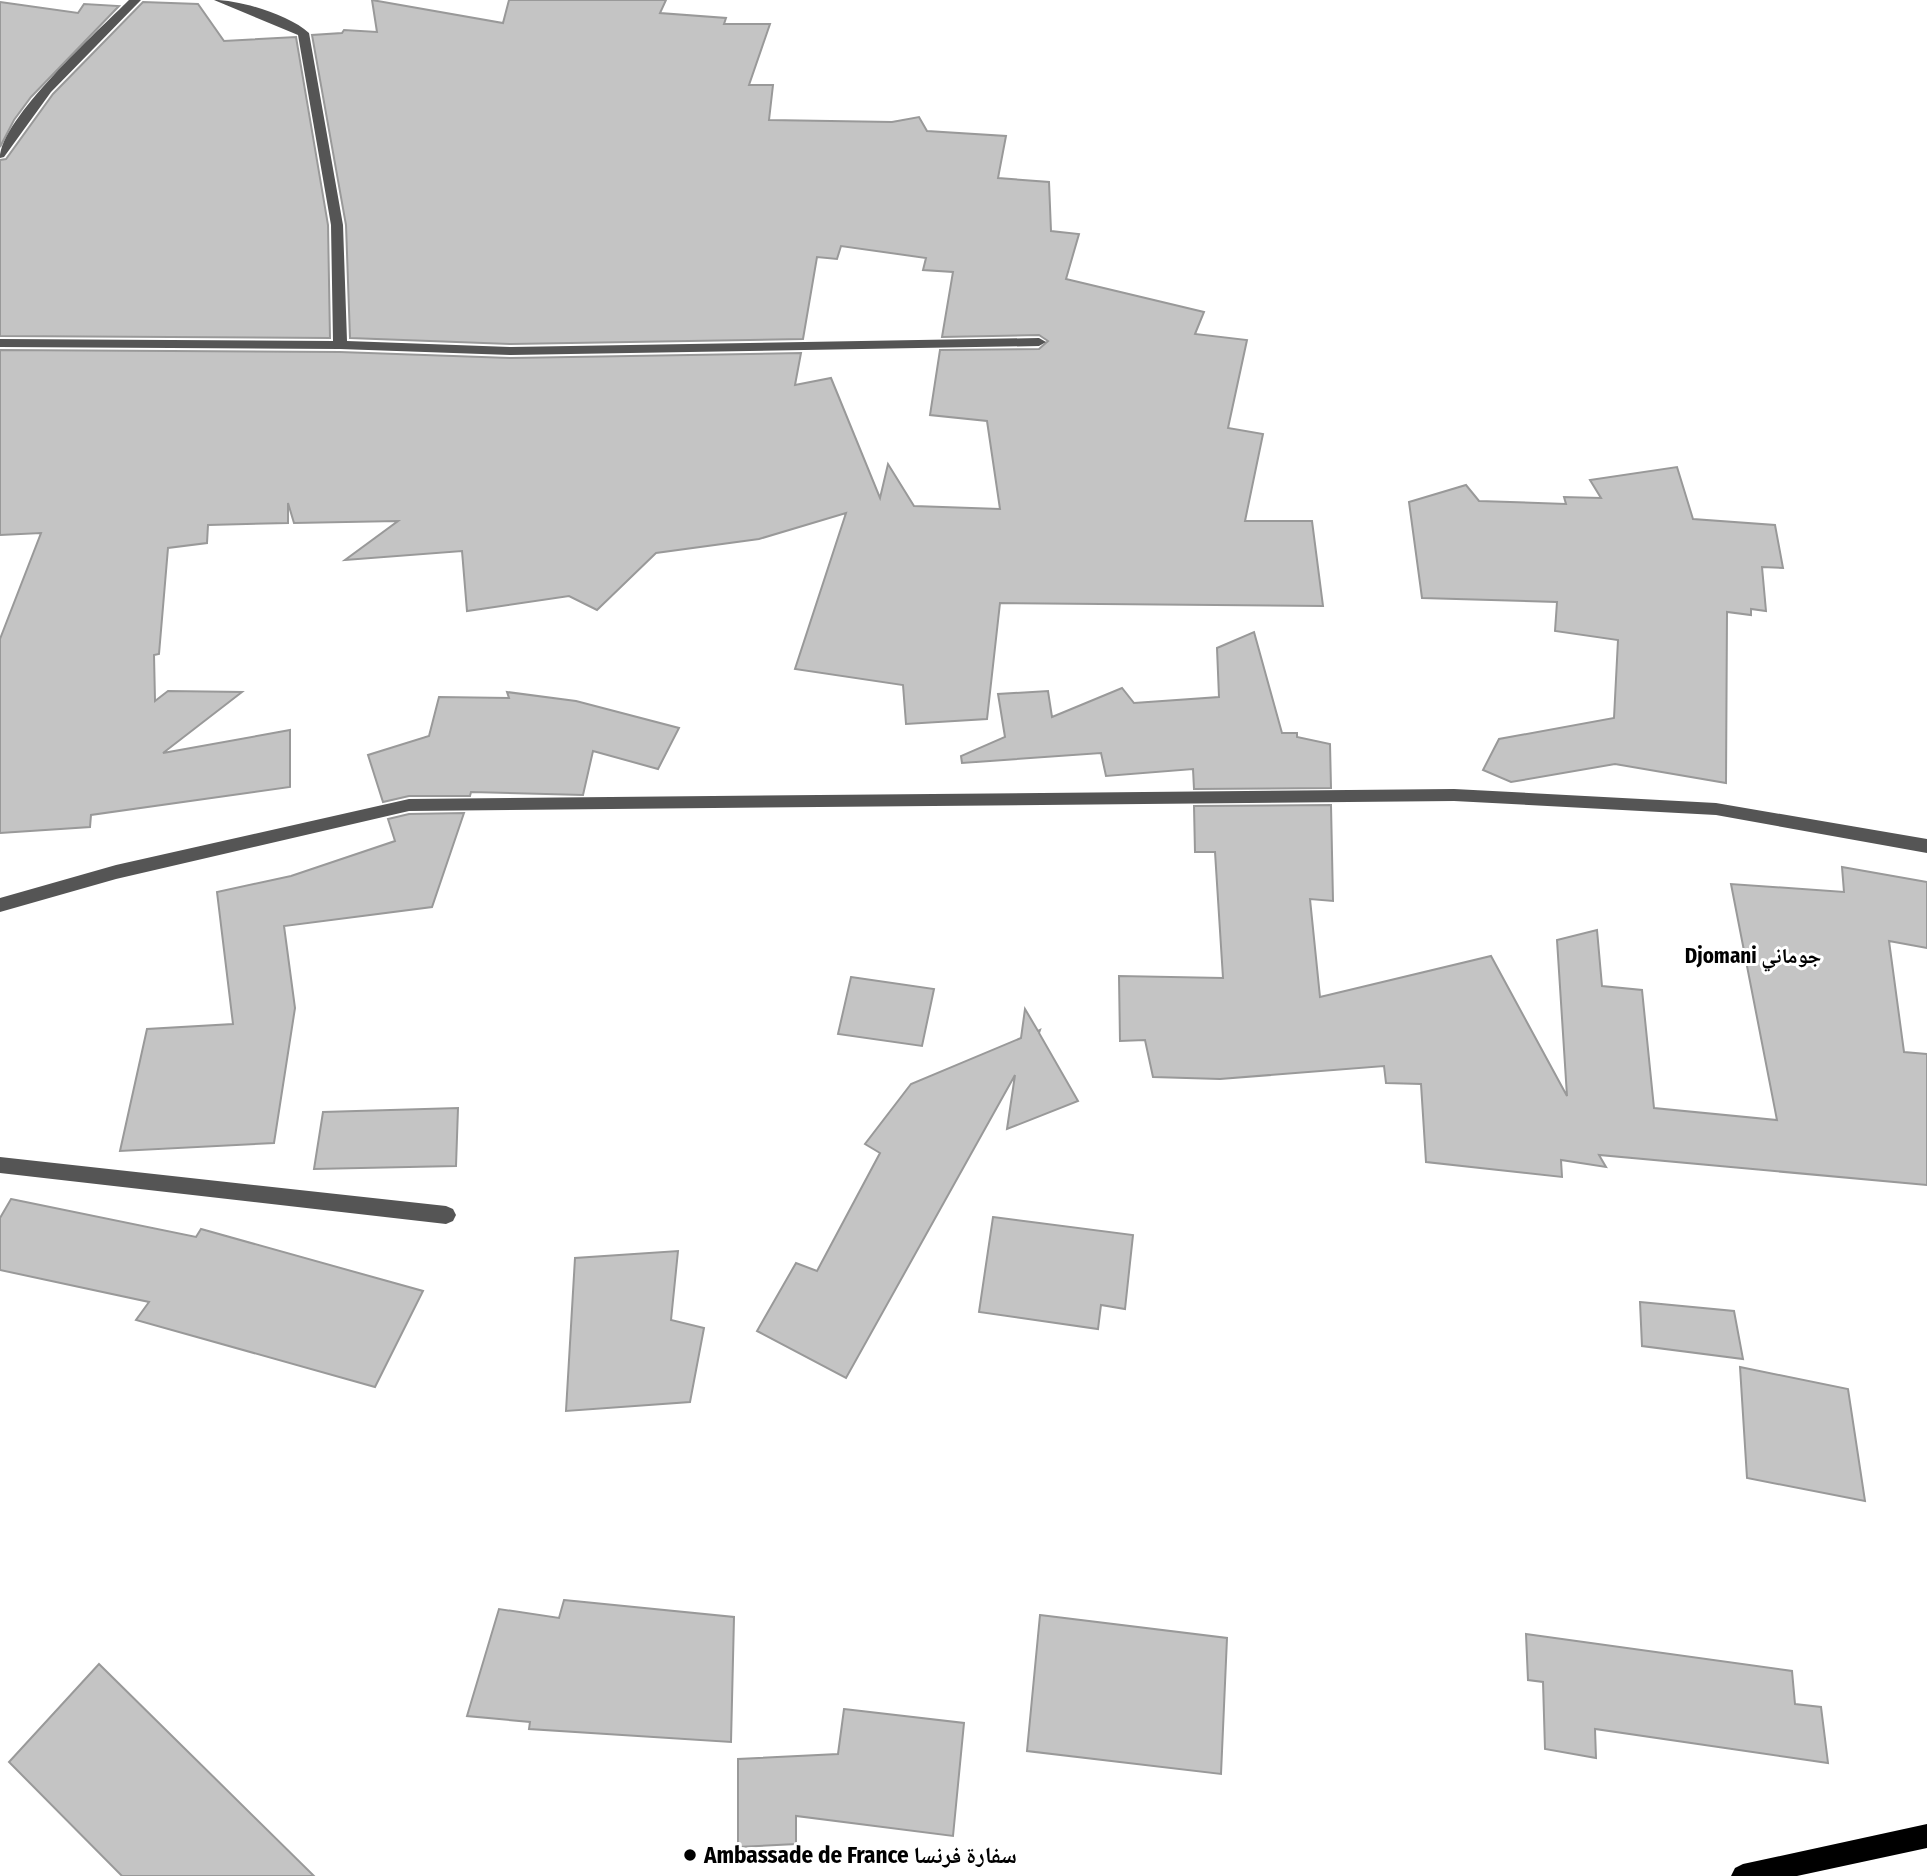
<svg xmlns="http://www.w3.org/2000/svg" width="1927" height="1876" font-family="'Fira Sans Condensed','Noto Naskh Arabic',sans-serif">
<rect width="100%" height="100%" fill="#fff"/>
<g fill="#c4c4c4" stroke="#999" stroke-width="2">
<path d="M372 0 503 23 509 0H666L660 13 726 18 724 24H770L749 85H773L769 120 892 122 919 117 927 131 1006 136 998 178 1049 182 1051 231 1079 234 1066 279 1204 312 1195 334 1247 340 1228 428 1263 434 1245 521H1312L1323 606 1000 603 987 719 906 724 903 685 795 669 846 513 759 539 656 553 597 610 569 596 467 611 462 551 345 560 398 521 294 523 288 503V523L208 525 207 543 168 548 159 654 154 655 155 701 168 691 242 692 163 753 290 730V787L91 815 90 827 0 833V639L41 533 0 535V350L340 352 511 358 801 353 795 385 831 378 880 498 888 464 914 506 1000 509 987 421 930 415 940 350 1039 349 1048 341 1039 335 942 337 953 272 923 270 926 258 841 246 837 259 817 257 803 339 511 344 350 338 346 225 312 35 342 33 344 30 377 32Z"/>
<path d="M0 2 78 13 84 4 119 6 31 97 14 120 0 147Z"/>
<path d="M143 2 198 4 224 41 296 37 328 225 330 338 0 336V160L6 159 53 94Z"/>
<path d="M1677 467 1693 519 1775 525 1783 568 1762 567 1766 611 1751 609V615L1727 612 1726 783 1615 764 1511 782 1483 770 1499 739 1614 718 1618 640 1555 631 1557 602 1422 598 1409 502 1466 485 1479 501 1566 504 1564 497 1601 498 1590 480Z"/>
<path d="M1254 632 1282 733H1297V737L1330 744 1331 788 1194 789 1193 769 1106 776 1101 753 962 763 961 756 1005 737 998 694 1048 691 1052 717 1122 688 1134 703 1219 697 1217 648Z"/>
<path d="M507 692 576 701 679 728 658 769 593 751 583 795 471 792 470 796H409L383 802 368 755 429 736 439 697 509 698Z"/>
<path d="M1331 805 1333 901 1310 899 1320 997 1491 956 1567 1096 1557 940 1597 930 1602 986 1642 990 1654 1108 1777 1120 1731 884 1844 892 1842 867 1927 882V948L1889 941 1904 1052 1927 1054V1185L1599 1155 1606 1167 1561 1160 1562 1177 1426 1162 1421 1084 1386 1083 1384 1066 1220 1079 1153 1077 1145 1040 1120 1041 1119 976 1223 978 1215 852H1195L1194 806Z"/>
<path d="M464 813 432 907 284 926 295 1008 274 1143 120 1151 147 1029 233 1024 217 892 291 876 395 841 388 819 409 814Z"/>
<path d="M851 977 934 989 922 1046 838 1034Z"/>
<path d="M1025 1009 1038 1031 1040 1030 1039 1033 1078 1101 1007 1129 1015 1075 846 1378 757 1331 796 1263 817 1271 880 1153 865 1144 911 1084 1021 1038Z"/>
<path d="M458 1108 456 1166 314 1169 323 1112Z"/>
<path d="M11 1199 196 1237 201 1229 423 1291 375 1387 136 1320 149 1302 0 1270V1218Z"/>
<path d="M993 1217 1133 1235 1125 1309 1101 1305 1098 1329 979 1312Z"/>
<path d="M678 1251 671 1320 704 1328 690 1402 566 1411 575 1258Z"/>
<path d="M1640 1302 1734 1311 1743 1359 1642 1346Z"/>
<path d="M1740 1367 1848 1389 1865 1501 1747 1478Z"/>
<path d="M564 1600 734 1617 731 1742 529 1729 530 1722 467 1716 499 1609 559 1618Z"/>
<path d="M1040 1615 1227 1638 1221 1774 1027 1751Z"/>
<path d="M1526 1634 1792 1671 1795 1704 1821 1707 1828 1763 1595 1729 1596 1758 1545 1749 1543 1682 1528 1680Z"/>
<path d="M99 1664 314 1876H122L9 1762Z"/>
<path d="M844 1709 964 1723 953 1836 796 1816V1844L738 1847V1759L838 1754Z"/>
</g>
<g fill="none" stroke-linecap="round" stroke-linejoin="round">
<g fill="#555" fill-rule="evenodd">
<path d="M129 0H141L51 92 4 157 0 158C0 119 99 30 129 0Z"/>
<path d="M214 0C241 0 289 15 309 33L343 225 347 341 511 347 1039 338 1046 342 1039 346 511 355 340 349 0 347V339L333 341 331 225 298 35Z"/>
<path d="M1454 789 1716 803 1927 839V853L1716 815 1454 801 409 811 116 879 0 912V898L116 865 409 799Z"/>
<path d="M0 1157 446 1206 453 1209 456 1215 453 1221 446 1224 0 1173Z"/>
</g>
<path fill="#000" fill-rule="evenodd" d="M1927 1824V1848L1797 1876H1731L1735 1868 1743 1864Z"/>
</g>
<circle fill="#000" stroke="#fff" stroke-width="2.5" cx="690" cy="1855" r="7"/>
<g text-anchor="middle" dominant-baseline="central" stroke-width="6" stroke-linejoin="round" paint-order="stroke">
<g font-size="21" font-weight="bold" fill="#000" stroke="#fff">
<text x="1753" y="956">Djomani جوماني</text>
</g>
<g font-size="23" font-weight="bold" fill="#000" stroke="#fff" text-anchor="start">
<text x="704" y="1855">Ambassade de France سفارة فرنسا</text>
</g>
</g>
</svg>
